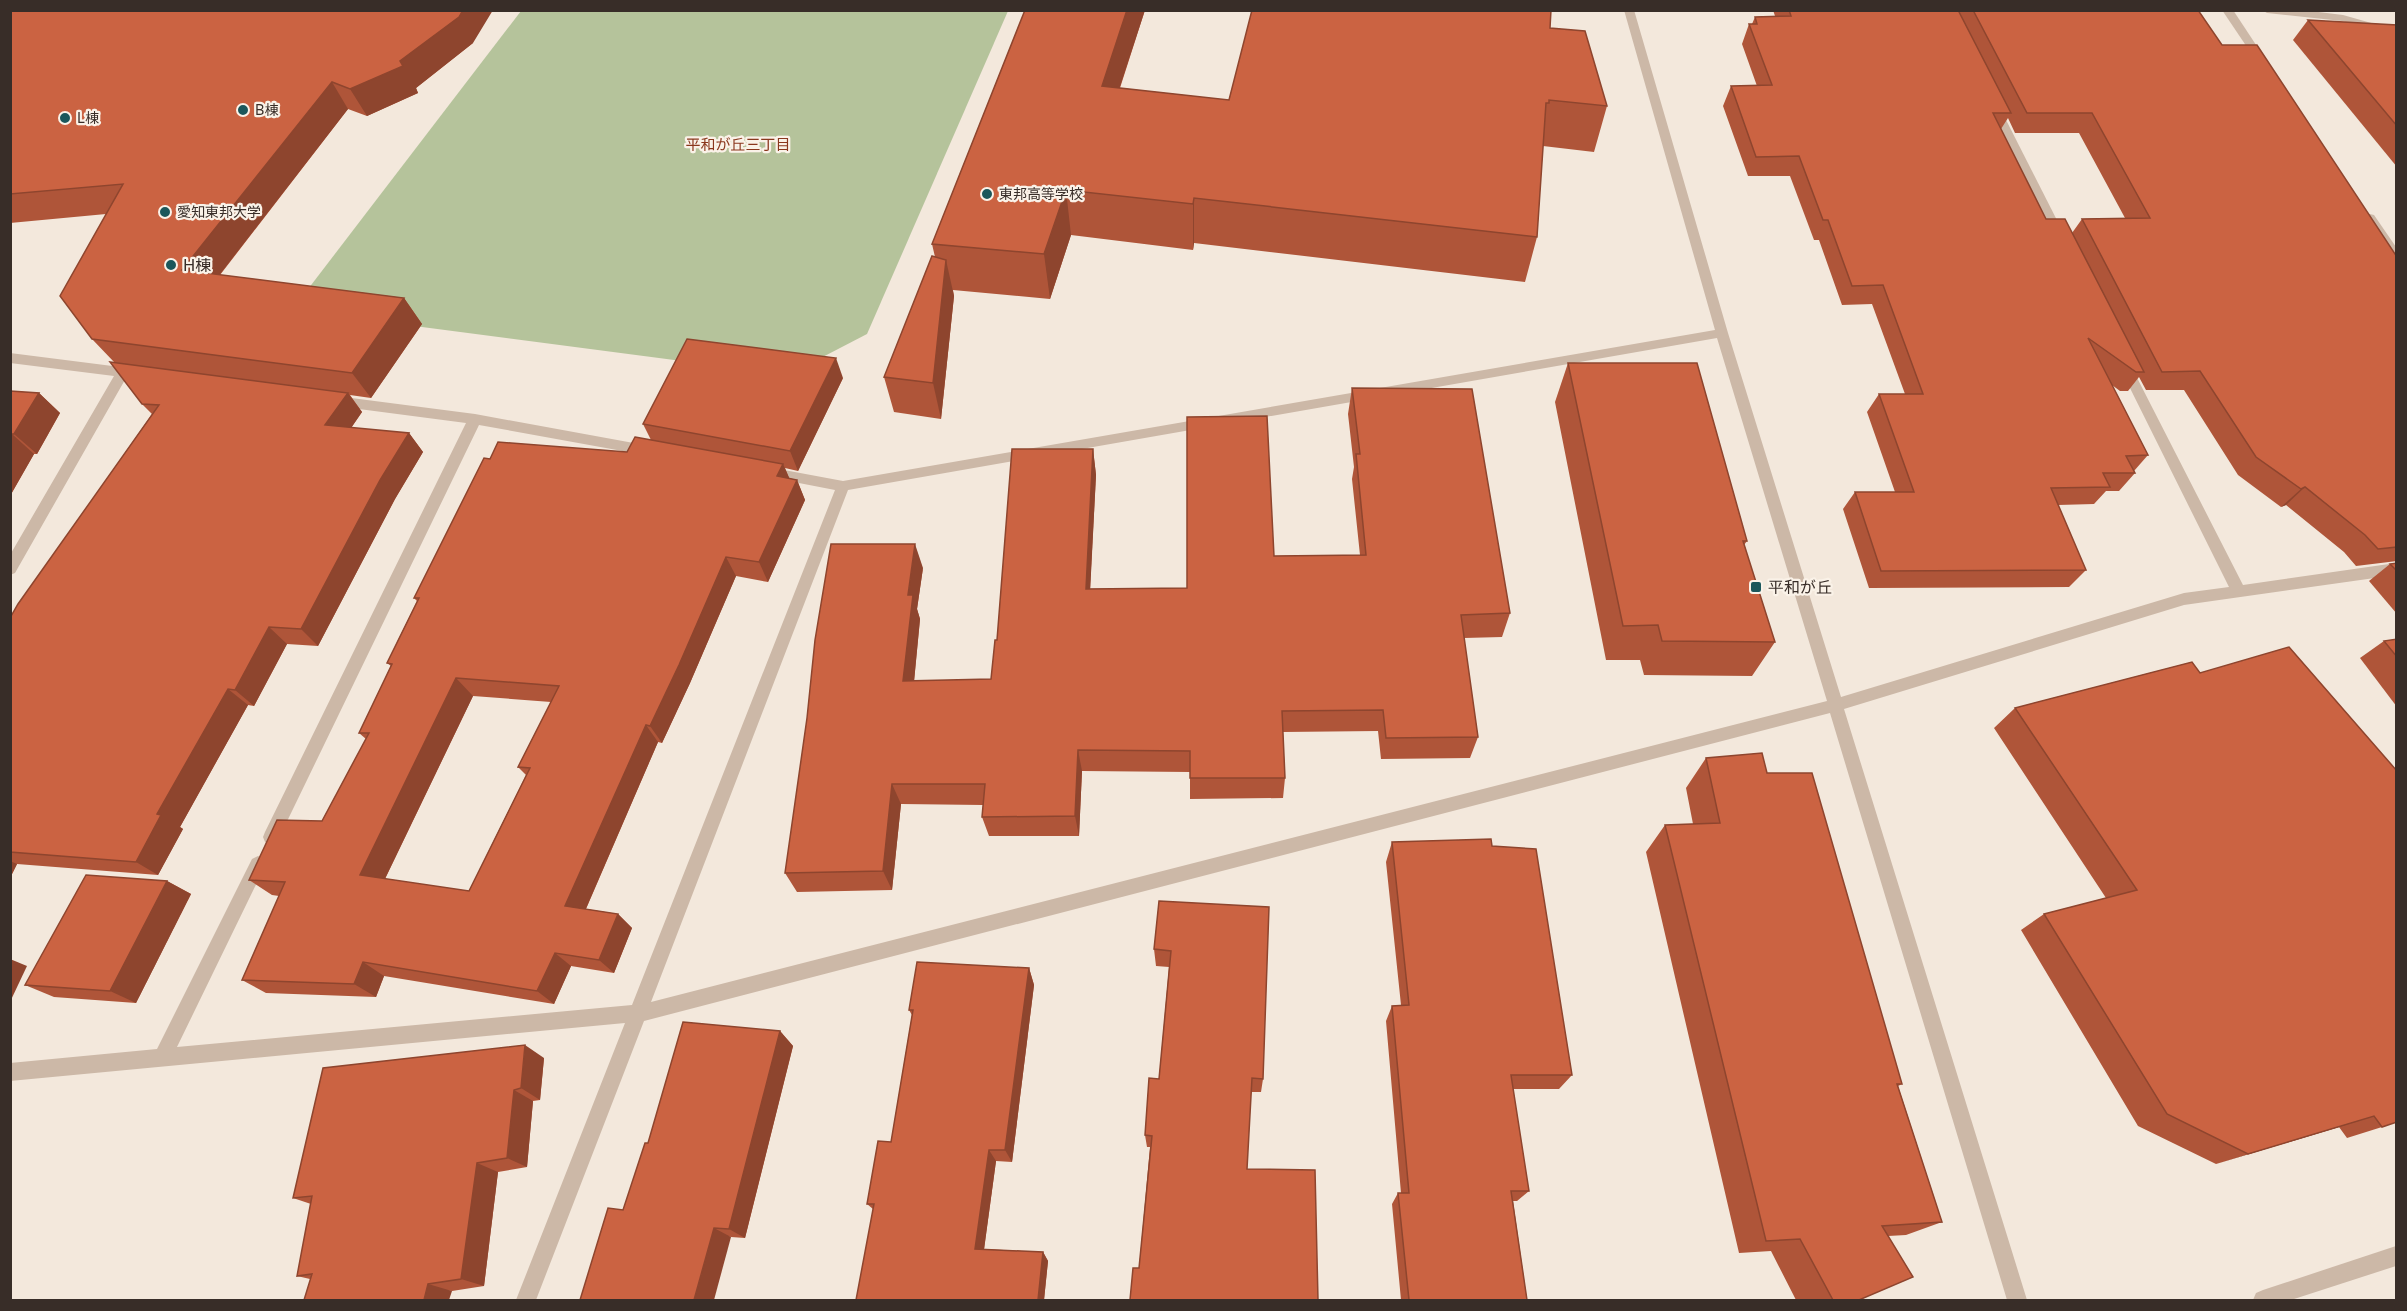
<svg xmlns="http://www.w3.org/2000/svg" width="2407" height="1311" font-family="'Public Sans','Noto Sans JP',sans-serif">
<rect width="100%" height="100%" fill="#f3e8dc"/>
<path fill="#b5c39b" d="M521 11H1008L867 334 788 375 292 310Z"/>
<g fill="none" stroke-linecap="round" stroke-linejoin="round">
<g fill="#ccb8a7" fill-rule="evenodd">
<path d="M1624 10H1634L1728 333 1841 697 2184 593 2229 587 2119 366 2125 361 2131 366 2243 585 2396 563V575L2184 605 1844 709 2027 1300H2007L1830 713 644 1021 536 1300H516L625 1023 10 1081V1063L157 1049 252 859 258 856 264 859 266 864 177 1047 632 1005 835 490 768 477 761 472 763 468 768 467 843 481 1715 330ZM1717 338 1827 701 651 1002 848 490Z"/>
<path d="M2222 10H2233L2266 60 2265 62H2257Z"/>
<path d="M2262 10H2302L2343 15 2396 30V36L2342 21 2267 13Z"/>
<path d="M1995 106 2001 110 2066 238 2064 241 2060 242 2054 238 1989 110Z"/>
<path d="M2370 214 2374 215 2396 247V260L2392 259 2364 218Z"/>
<path d="M10 353 136 369 143 374 136 379 126 378 15 573 10 575V555L114 376 10 363Z"/>
<path d="M336 396 475 414 650 446 657 451 650 456 479 425 277 842 271 844 265 842 263 837 265 832 466 423 336 406 329 401Z"/>
<path d="M2396 1246V1266L2291 1300H2253L2256 1293 2263 1290Z"/>
</g>
</g>
<g fill="#af5539" fill-rule="evenodd">
<path d="M10 10 473 43 416 88 418 93 367 116 348 109 220 275 404 298 422 324 371 398 350 395 362 412 351 428 409 433 423 452 395 499 318 646 287 644 254 706 248 705 180 827 183 829 158 875 17 864 10 878V618L152 414 142 404 114 362 92 339 106 214 10 223Z"/>
<path d="M1025 10H1145L1120 88 1229 100 1550 28 1607 106 1594 152 1543 146 1537 237 1525 282 1194 243 1193 250 1071 235 1050 299 953 290 954 296 941 419 894 412 884 377 935 257 932 244Z"/>
<path d="M1773 10H2198L2222 45 2397 257V561L2356 566 2344 552 2286 505 2281 507 2238 475 2184 390H2146L2139 377 2128 391H2120L2112 385 2148 455 2134 471 2135 473 2119 491H2106L2094 504 2058 505 2086 570 2069 587 1869 588 1843 509 1855 492H1895L1867 412 1879 394H1905L1872 304 1842 305 1819 240H1814L1790 176H1748L1723 106 1731 86H1757L1742 44 1749 24H1752L1755 17 1775 16ZM2008 118 2015 133H2079L2125 218 2082 219 2072 233 2046 219 2001 129Z"/>
<path d="M2308 20 2397 25V167L2293 40Z"/>
<path d="M1568 363 1747 541 1744 545 1775 642 1752 676 1644 675 1640 660H1606L1555 402Z"/>
<path d="M843 378 798 471 785 468 789 478 797 480 805 500 768 582 736 576 690 683 662 743 658 742 586 909 618 914 632 928 614 973 571 966 554 1004 384 976 376 997 266 993 242 980 279 896 272 895 249 880 322 821 366 739 359 733 391 666 387 663 417 601 414 598 490 459 627 452 651 440 643 424ZM473 696 551 702 518 767 526 775 469 891 385 879Z"/>
<path d="M1352 388 1510 613 1502 637 1464 638 1478 737 1470 758 1381 759 1378 731 1283 732 1285 778 1283 798 1190 799V772L1082 771 1079 836H989L982 817 983 805 901 804 892 890 797 892 785 873 923 568 917 609 920 619 914 681 991 679 997 640 1093 449 1096 475 1090 589 1187 588 1274 556 1360 555 1352 479 1354 467 1348 414Z"/>
<path d="M10 391 39 393 60 413 37 454H34L10 496Z"/>
<path d="M2397 563V614L2369 581 2390 564Z"/>
<path d="M2397 639V707L2360 658 2384 641Z"/>
<path d="M2192 662 2382 1127 2347 1138 2339 1127 2216 1164 2138 1126 2021 930 2044 914 2106 898 1994 728 2015 708Z"/>
<path d="M1706 758 1767 773 1902 1084 1898 1086 1942 1222 1906 1235 1888 1236 1859 1300H1796L1771 1251 1739 1253 1646 852 1665 825 1693 824 1686 788Z"/>
<path d="M1392 842 1492 846 1572 1075 1559 1089H1513L1529 1191 1517 1201H1513L1527 1300H1401L1392 1204 1398 1193H1401L1386 1021 1392 1006 1401 1005 1386 862Z"/>
<path d="M167 881 191 894 136 1003 54 997 25 985Z"/>
<path d="M1159 901 1263 1079 1261 1092H1251L1139 1268 1150 1147H1147L1145 1135 1159 1079 1169 967 1156 966 1154 949Z"/>
<path d="M1029 968 1034 985 1012 1162 996 1161 984 1249 1043 1252 1048 1261 1044 1300 873 1209 867 1204 891 1142 912 1015 909 1010Z"/>
<path d="M780 1031 793 1046 745 1238 731 1237 623 1210 648 1143Z"/>
<path d="M544 1058 540 1100 533 1101 527 1167 498 1172 484 1286 452 1291 310 1279 297 1276 311 1204 293 1198Z"/>
</g>
<g fill="#8e452e">
<path d="M463 10H493L473 43 416 88 418 93 367 116 350 89 400 61Z"/>
<path d="M1127 10H1145L1105 132 1102 86Z"/>
<path d="M332 82 348 109 203 296 182 270Z"/>
<path d="M1066 190 1071 235 1050 299 1044 254Z"/>
<path d="M1194 198V243L1193 250V204Z"/>
<path d="M946 260 954 296 941 419 933 383Z"/>
<path d="M404 298 422 324 371 398 352 373Z"/>
<path d="M836 358 843 378 798 471 790 451Z"/>
<path d="M39 393 60 413 37 454 14 434Z"/>
<path d="M348 393 362 412 340 444 325 425Z"/>
<path d="M409 433 423 452 395 499 318 646 301 629 380 480Z"/>
<path d="M12 434 34 454 10 496V436Z"/>
<path d="M1093 449 1096 475 1089 613 1086 589Z"/>
<path d="M783 464 792 484 777 476Z"/>
<path d="M797 480 805 500 768 582 759 562Z"/>
<path d="M2305 487 2286 505 2281 507 2301 489Z"/>
<path d="M915 544 923 568 917 609 920 619 912 703 903 681 908 595Z"/>
<path d="M726 557 736 576 690 683 662 743 650 726Z"/>
<path d="M269 627 287 644 254 706 235 690Z"/>
<path d="M456 678 473 696 380 889 360 875Z"/>
<path d="M228 689 248 705 180 827 183 829 158 875 136 862 157 814Z"/>
<path d="M646 725 658 742 581 920 565 906Z"/>
<path d="M1078 750 1082 771 1079 836 1075 816Z"/>
<path d="M892 784 901 804 892 890 883 871Z"/>
<path d="M10 861 17 864 10 878Z"/>
<path d="M167 881 191 894 136 1003 110 991Z"/>
<path d="M618 914 632 928 614 973 599 960Z"/>
<path d="M555 953 571 966 554 1004 537 991Z"/>
<path d="M10 959 27 966 10 1002Z"/>
<path d="M363 962 384 976 376 997 354 984Z"/>
<path d="M1029 968 1034 985 1012 1162 1005 1150Z"/>
<path d="M780 1031 793 1046 745 1238 729 1229Z"/>
<path d="M525 1045 544 1058 540 1100 521 1088Z"/>
<path d="M514 1090 533 1101 527 1167 507 1158Z"/>
<path d="M2374 1116 2339 1127 2216 1164 2248 1154Z"/>
<path d="M989 1150 996 1161 983 1257 975 1249Z"/>
<path d="M477 1163 498 1172 484 1286 461 1279Z"/>
<path d="M714 1228 731 1237 714 1300H694Z"/>
<path d="M1043 1252 1048 1261 1044 1300H1038Z"/>
<path d="M428 1284 452 1291 449 1300H424Z"/>
</g>
<g fill="#cb6342" stroke="#8e452e" stroke-width="1.5" fill-rule="evenodd">
<path d="M10 10H463L459 17 400 61 403 66 350 89 332 82 182 270 404 298 352 373 92 339 60 296 123 184 10 194Z"/>
<path d="M1025 10H1127L1102 86 1229 100 1252 10H1551L1550 28 1585 31 1607 106 1549 100V103H1546L1537 237 1194 198 1193 204 1066 190 1044 254 932 244Z"/>
<path d="M1789 10H1958L2011 113H1993L2046 219H2065L2144 372H2136L2088 338 2148 455 2126 456 2135 473H2103L2110 487 2051 488 2086 570 1881 571 1855 492H1914L1879 394H1923L1883 285 1852 286 1828 220H1823L1799 156 1756 157 1731 86 1772 85 1749 24H1757L1755 17 1791 16Z"/>
<path d="M1973 10H2198L2222 45H2257L2397 257V547L2378 549 2365 535 2305 487 2301 489 2256 457 2200 371 2162 372 2082 219 2150 218 2092 113H2027Z"/>
<path d="M2308 20 2397 25V126Z"/>
<path d="M932 256 946 260 933 383 884 377Z"/>
<path d="M687 339 836 358 790 451 643 424Z"/>
<path d="M110 362 348 393 325 425 409 433 380 480 301 629 269 627 235 690 228 689 157 814 161 815 136 862 10 852V618L18 604 159 405 142 404Z"/>
<path d="M1568 363H1697L1747 541H1743L1775 642 1662 641 1658 625 1623 626Z"/>
<path d="M1352 388 1472 389 1510 613 1461 615 1478 737 1386 738 1383 710 1282 711 1285 778H1190V751L1078 750 1075 816 982 817 985 784H892L883 871 785 873 807 718 815 640 831 544H915L908 595H913L903 681 991 679 995 640H997L1012 449H1093L1086 589 1187 588V417L1267 416 1274 556 1366 555 1356 454H1360Z"/>
<path d="M10 391 39 393 14 434H12L10 436Z"/>
<path d="M635 437 783 464 777 476 797 480 759 562 726 557 679 665 650 726 646 725 565 906 618 914 599 960 555 953 537 991 363 962 354 984 242 980 285 882 249 880 277 820 322 821 369 733H359L392 664 387 663 419 598H414L484 458 490 459 498 442 627 452ZM456 678 559 686 518 767 530 768 469 891 360 875Z"/>
<path d="M2397 563V571L2390 564Z"/>
<path d="M2397 639V657L2384 641Z"/>
<path d="M2289 647 2397 771V1122L2382 1127 2374 1116 2248 1154 2167 1114 2044 914 2137 890 2015 708 2192 662 2200 673Z"/>
<path d="M1762 753 1767 773H1812L1902 1084H1897L1942 1222 1882 1226 1913 1277 1859 1300H1833L1800 1239 1766 1241 1665 825 1720 823 1706 758Z"/>
<path d="M1491 839 1492 846 1536 849 1572 1075H1511L1529 1191H1511L1527 1300H1409L1398 1193H1409L1392 1006 1409 1005 1392 842Z"/>
<path d="M86 875 167 881 110 991 25 985Z"/>
<path d="M1159 901 1269 907 1263 1079 1252 1078 1247 1169 1315 1170 1318 1300H1130L1133 1268H1139L1152 1136 1145 1135 1149 1078 1159 1079 1171 951 1154 949Z"/>
<path d="M917 962 1029 968 1005 1150H989L975 1249 1043 1252 1038 1300H856L874 1204H867L878 1141 891 1142 913 1010H909Z"/>
<path d="M683 1022 780 1031 729 1229 714 1228 694 1300H580L608 1208 623 1210 645 1143H648Z"/>
<path d="M525 1045 521 1088 514 1090 507 1158 477 1163 461 1279 428 1284 424 1300H304L312 1274 297 1276 312 1196 293 1198 323 1068Z"/>
</g>
<g fill="#1b575b" stroke="#faf2e8" stroke-width="2">
<circle cx="243" cy="110" r="6"/>
<circle cx="65" cy="118" r="6"/>
<circle cx="987" cy="194" r="6"/>
<circle cx="165" cy="212" r="6"/>
<circle cx="171" cy="265" r="6"/>
<rect x="1750" y="581" width="12" height="12" rx="3"/>
</g>
<g text-anchor="middle" dominant-baseline="central" stroke-width="4.5" stroke-linejoin="round" paint-order="stroke">
<g font-size="14" fill="#382d28" stroke="#faf2e8" text-anchor="start">
<text x="255" y="110">B棟</text>
<text x="77" y="118">L棟</text>
<text x="999" y="194">東邦高等学校</text>
<text x="177" y="212">愛知東邦大学</text>
</g>
<g font-size="15" fill="#8a371d" stroke="#faf2e8">
<text x="738" y="144">平和が丘三丁目</text>
</g>
<g font-size="16" fill="#382d28" stroke="#faf2e8" text-anchor="start">
<text x="183" y="265">H棟</text>
<text x="1768" y="587">平和が丘</text>
</g>
</g>
<rect width="2407" height="1311" fill="none" stroke="#382d28" stroke-width="24"/>
</svg>
